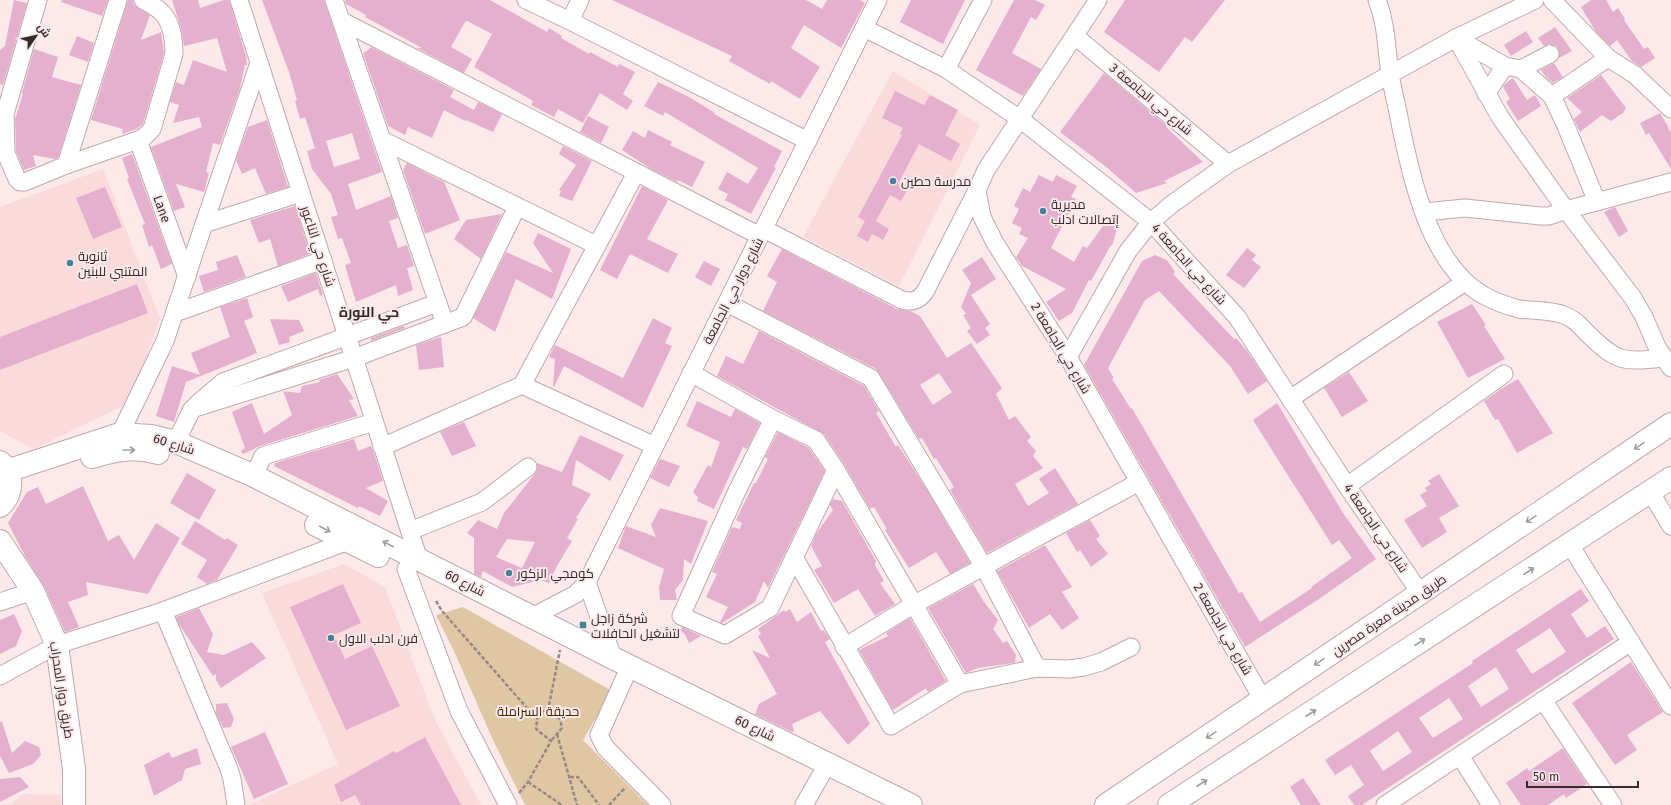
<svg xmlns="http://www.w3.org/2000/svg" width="1671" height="805" font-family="'Fira Sans',Cairo,sans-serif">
<rect width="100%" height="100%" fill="#fce9ea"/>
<g fill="#fbdadb">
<path d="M893 71 980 125 899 286 803 237Z"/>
<path d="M103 169 160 319 129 403 33 449 0 431V207Z"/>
<path d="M344 564 385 587 434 718 481 805H249L338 764 262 593Z"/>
<path d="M23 794 61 795V805H10Z"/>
</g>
<path fill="#e0c7a3" d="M463 607 612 691 583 740 648 805H525L492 738 454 651 436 615Z"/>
<g fill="#e5b0cd" fill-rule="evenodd">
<path d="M14 0 27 3 3 85 0 84V50L5 46Z"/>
<path d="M62 0H108L102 16 61 2Z"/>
<path d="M128 0H133L134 5 138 8 150 15 141 40 161 32 164 53 143 124 137 129 122 134 123 129 91 120Z"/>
<path d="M172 0H198L200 8 224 0H229L246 56 247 65H245L240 88 220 145 213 143 206 172 209 173 204 192 176 184 185 207 174 211 151 147 202 127 199 117 173 123 179 105 170 102 176 82 184 85 193 60 227 72 217 38 184 46 181 28Z"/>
<path d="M262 0H324L382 172 348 184 356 210 391 196 398 218 389 221 398 248 407 245 414 266 407 268 413 290 398 296 396 285 356 302 345 265 351 263 342 238 338 239 331 217 338 215 331 194 312 169 307 151 315 148 305 117 300 119 295 101 297 100 289 72ZM352 133 360 159 334 167 326 141Z"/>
<path d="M345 0H490L547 32 549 28 562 36 561 38 589 54 590 52 618 67 619 64 635 72 623 94 633 101 627 110 600 93 583 123 558 109 554 117 531 105 533 101 474 67 492 34 467 21 465 22 451 47 472 59 464 73 417 48H422L365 17 366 15 346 4Z"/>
<path d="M612 0H806L822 9 827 0H860L865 3 841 48 804 25 791 48 820 67 800 99 771 81 770 84 729 61 732 56Z"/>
<path d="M911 0H965L943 44 900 22Z"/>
<path d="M1014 0H1035L1045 5 1036 20 1031 17 1012 53 1041 69 1023 96 976 70Z"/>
<path d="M1125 0H1225L1192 42 1185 37 1159 72 1104 32Z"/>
<path d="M1591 0H1606L1613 12 1618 8 1625 19 1624 20 1644 49 1648 47 1655 58 1641 67 1632 61 1617 40 1610 46 1596 32 1581 7Z"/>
<path d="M1555 27 1572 51 1559 58V50L1556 46 1550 44 1544 46 1538 38Z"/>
<path d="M1526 31 1533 42 1511 56 1504 45Z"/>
<path d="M77 36 94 43 88 62 69 55Z"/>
<path d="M371 47 454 90 450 97 474 110 478 102 502 114 493 132 466 120 465 121 444 110 432 138 408 127 405 135 388 126 363 53 367 51Z"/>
<path d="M34 49 58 57 52 77 81 85 58 158 54 159 33 155 36 166 24 170 16 151 15 117H16L23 93H22Z"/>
<path d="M1554 63 1563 77 1553 83 1546 77 1541 70Z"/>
<path d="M1104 73 1167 126 1166 127 1203 162 1164 181 1167 183 1136 193 1105 166 1060 132Z"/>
<path d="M1601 75 1626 108 1623 113 1611 121 1602 115 1580 132 1574 119 1582 112 1567 98Z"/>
<path d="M1513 78 1527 100 1535 95 1541 106 1518 121 1506 102 1510 99 1503 87 1506 83Z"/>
<path d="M658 82 689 97 715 113 714 114 782 151 774 167 776 168 751 214 725 200 728 194 718 189 727 172 748 184 758 168 665 112 663 116 644 106Z"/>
<path d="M895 91 924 105 930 95 958 110 945 135 960 144 951 161 919 144 898 184 908 189 901 201 890 195 876 221 889 229 883 240 872 234 868 242 857 236 865 221 858 217 902 135 900 134 903 128 882 118Z"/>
<path d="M1660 113 1671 132V169L1649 133 1646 135 1640 123Z"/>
<path d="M588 116 609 127 601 143 580 132Z"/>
<path d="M267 120 288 187 266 194 255 168 242 174 236 160 248 127Z"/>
<path d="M648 130 672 142 670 145 705 162 692 187 678 180 677 182 651 169 622 150 633 131 645 138Z"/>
<path d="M563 146 592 161 572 201 559 196 561 191 559 190 576 165 559 154Z"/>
<path d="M132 154 172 264 161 269 152 245 149 247 142 225 145 224 127 179 129 178 122 158Z"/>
<path d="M407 163 444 182 460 220 425 234 403 170Z"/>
<path d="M1039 175 1053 182 1056 175 1077 186 1071 197 1076 199 1051 248 1074 262 1083 246 1087 248 1111 215 1117 229 1112 246 1111 245 1091 281 1089 280 1072 313 1059 321 1046 302 1066 289 1022 266 1016 257 1028 238 1019 234 1022 228 1012 223 1019 209 1014 206 1023 188 1030 192Z"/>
<path d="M642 186 668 200 647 239 678 254 668 273 630 254 617 279 600 270Z"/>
<path d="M105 187 122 227 93 239 76 198Z"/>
<path d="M295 206 310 254 278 266 270 239 259 243 250 220Z"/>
<path d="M1615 207 1628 231 1619 237 1604 212Z"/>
<path d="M502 214 481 259 454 239 466 220Z"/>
<path d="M538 233 571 249 552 299 516 279 495 332 473 318 506 252 553 273 533 243Z"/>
<path d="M1247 248 1256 255 1252 260 1261 267 1244 288 1226 275Z"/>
<path d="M782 249 897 309 910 311 920 316 947 358 971 343 1002 388 996 394 1009 420 1015 416 1031 437 1027 441 1036 451 1033 456 1043 468 1015 484 1028 506 1049 493 1039 479 1055 468 1078 504 987 553 950 490 954 487 936 458 934 459 922 438 919 439 879 373 876 369 763 311 777 282 767 276ZM939 373 952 392 933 405 920 385Z"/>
<path d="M237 255 246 277 204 292 199 276 218 270 216 262Z"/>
<path d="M1155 255 1167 260 1175 272 1173 274 1234 339 1236 338 1247 351 1267 381 1248 394 1230 366 1159 291 1145 300 1108 368 1114 378 1112 379 1131 409 1132 408 1239 593 1242 592 1260 622 1312 588 1311 587 1352 558 1339 540 1332 545 1253 420 1277 403 1343 513 1376 559 1319 599 1245 647 1084 365 1142 261Z"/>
<path d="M982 257 996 279 971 295 990 324 985 328 990 335 977 344 967 331 971 328 963 315 966 314 961 307 971 283 962 270Z"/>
<path d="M704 261 720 269 711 286 695 277Z"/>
<path d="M316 273 323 295 320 296 318 289 288 302 281 286Z"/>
<path d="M137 284 148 313 0 370V337Z"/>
<path d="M247 298 253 317 244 321 257 353 186 382 174 422 156 416 172 366 200 375 191 353 230 337 220 307Z"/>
<path d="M1472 304 1486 325 1484 326 1505 359 1468 378 1437 322Z"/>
<path d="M653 318 672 328 665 343 672 346 643 408 564 366 554 387H553L555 359 549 357 555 345 623 378Z"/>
<path d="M270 319 299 320 304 331 289 337 290 342 279 345Z"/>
<path d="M404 326 405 328 371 341V338Z"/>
<path d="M759 331 864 386 879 411 876 413 896 447 898 445 927 490 970 563 950 574 936 552 909 568 885 530 887 529 874 507 870 509 844 464 824 434 717 376 726 356 743 364Z"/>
<path d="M441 337 444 367 419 370 416 345Z"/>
<path d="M1349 372 1368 401 1342 417 1324 388Z"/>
<path d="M337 374 354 399 349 400 358 416 260 446 243 454 241 451 245 448 232 412 252 403 264 434 292 415 283 391 300 393 302 386 320 382 319 380Z"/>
<path d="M1518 379 1553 433 1517 453 1498 419 1495 420 1484 401 1501 389Z"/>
<path d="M697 401 731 417 735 409 760 423 747 449 743 447 714 509 697 501 698 497 693 492 708 465 711 467 720 442 686 426Z"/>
<path d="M464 422 476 446 452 456 440 432Z"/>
<path d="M778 432 809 448 825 471 768 588 764 581 755 602 722 623 720 622 728 607 706 597 717 574 712 572 732 527 740 529 742 523 736 520 754 483H756L768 459 765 457Z"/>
<path d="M580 435 624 455 610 481 576 460 572 485 591 494 576 518 578 519 567 538 572 541 557 566 549 583 535 578 533 582 512 587 483 571 481 577 474 574V538L467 533 478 520 497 529 504 513 537 471V463L562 472ZM507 539 535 542 522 568 496 557Z"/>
<path d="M354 439 358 451 371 446 375 456 383 481 366 488 388 501 380 516 359 506 358 508 274 466 275 463Z"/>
<path d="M660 459 680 466 669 487 650 478Z"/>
<path d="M187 473 216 490 199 520 170 503Z"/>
<path d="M1439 474 1459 506 1439 518 1447 532 1422 548 1404 520 1427 506 1420 495 1427 491 1425 488 1431 484 1428 481Z"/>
<path d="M83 486 108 541 119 535 134 560 156 523 180 538 148 594 86 582 88 595 68 602 79 627 65 632 44 586 26 558 8 523 27 492 38 487 46 504Z"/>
<path d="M833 499 842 501 876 561 875 565 884 581 880 583 895 604 875 616 858 589 834 603 814 570 822 566 811 546 816 534 833 510 830 505Z"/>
<path d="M660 508 708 521 691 564 684 559 683 580 675 590 677 600H660L659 587 664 569 618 548 626 526 656 537 651 525Z"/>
<path d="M1090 520 1100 536 1096 539 1108 554 1091 567 1080 550 1077 552 1066 533Z"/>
<path d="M195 521 225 540 227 538 238 545 217 580 207 584 197 577 207 560 181 544Z"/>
<path d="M1045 545 1072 587 1062 592 1079 618 1062 630 1050 614 1029 628 997 571Z"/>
<path d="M343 584 361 623 334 635 345 659 372 646 400 706 346 730 290 607Z"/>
<path d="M973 584 984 602 998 620 993 629 1003 643 1007 641 1016 655 1015 662 1013 663 978 668 966 673 928 608Z"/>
<path d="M1581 589 1589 601 1571 614 1578 625 1587 638 1605 626 1614 639 1362 805H1354L1348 796 1364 785 1351 765 1335 775 1325 760 1473 663 1472 661ZM1550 628 1566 652 1532 674 1516 650ZM1496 667 1509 689 1481 707 1468 686ZM1449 698 1463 719 1433 738 1419 718ZM1398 731 1412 752 1383 771 1370 751Z"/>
<path d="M199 608 213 634 207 652 224 655 252 642 266 658 221 688 216 680V674L213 676 179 624 176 617Z"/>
<path d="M790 609 797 622 811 612 821 631 824 630 830 639 825 642 870 724 848 745 820 711 792 724 794 731 792 732 755 714 759 704 777 694 752 650 770 658 758 636 761 634 758 629 784 610 785 612Z"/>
<path d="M14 614 22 631 16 646 0 654V620Z"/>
<path d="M910 618 946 681 928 692 926 688 893 710 859 650 888 636 886 633Z"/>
<path d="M682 627 701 636 689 643 685 634 681 631Z"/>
<path d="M1631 662 1663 712 1627 735 1637 750 1615 765 1572 703Z"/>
<path d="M227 703 234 719 231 727 223 728 216 713V704Z"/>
<path d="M0 722H2L12 753 25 741 39 747 41 755 33 764 9 773 0 756Z"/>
<path d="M265 732 288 784 254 799 231 747Z"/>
<path d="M425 737 461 805H361L355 795 341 802 334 785 394 751 396 753Z"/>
<path d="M197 748 201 764 185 769 182 780 154 796 144 765 169 752 172 758Z"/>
<path d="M1563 748 1587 784 1566 798 1564 794 1548 805H1521L1506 783 1527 768 1529 771Z"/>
<path d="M20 777 29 787 0 802V779Z"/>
<path d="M1303 778 1321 805H1301L1290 787Z"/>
</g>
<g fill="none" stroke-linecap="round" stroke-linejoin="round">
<defs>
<g id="street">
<path d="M38 0 5 114 6 153 17 179 20 182H25L66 165 138 140 143 138 152 129 174 54C174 39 172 20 159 10 155 6 148 3 143 0"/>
<path d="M239 0 419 560"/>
<path d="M334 0 445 324"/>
<path d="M526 0 570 21 808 141"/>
<path d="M1098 0 986 170 977 190 982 217 995 243 1068 357 1263 700"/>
<path d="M1377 0C1387 25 1386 48 1390 74 1393 92 1398 110 1401 128 1413 183 1430 264 1483 295 1494 301 1507 306 1519 309 1534 311 1551 310 1564 315 1575 319 1580 326 1588 334 1618 363 1623 362 1664 358"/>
<path d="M342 21 760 236"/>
<path d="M570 21 580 0"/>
<path d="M864 28 946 69 1020 119 1151 222 1237 317 1347 486 1421 594"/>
<path d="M1075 36 1228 164"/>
<path d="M1456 38 1500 117 1566 210 1633 298 1644 317 1657 347 1671 368"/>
<path d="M1456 38 1505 66 1521 69 1552 96 1608 58 1552 0"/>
<path d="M1608 58 1635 75 1671 109"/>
<path d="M946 69 983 0"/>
<path d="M1521 69 1550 54"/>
<path d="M1486 94 1505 66"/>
<path d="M1552 96 1566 126 1597 202"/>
<path d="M138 140 187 277"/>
<path d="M382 140 596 245"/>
<path d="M66 165 118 0"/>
<path d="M1424 212 1465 208 1540 216H1549L1566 210 1671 182"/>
<path d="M204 224 259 63"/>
<path d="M764 229 902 300C913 303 920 300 926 290L977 190"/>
<path d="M727 303 871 378 984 567 1037 668"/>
<path d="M175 313 323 260"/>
<path d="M1068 357 1128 251 1151 222 1172 204 1228 164 1456 38 1535 0"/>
<path d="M691 373 773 419 816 440 836 470 960 684"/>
<path d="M522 385 655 446"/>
<path d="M1290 399 1465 282"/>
<path d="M196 405 223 382 437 303"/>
<path d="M773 419 737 491 681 616 725 635 770 608 836 470"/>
<path d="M120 434 165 341 204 224 301 193"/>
<path d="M176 442 192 409 354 358 463 317 517 207"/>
<path d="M382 447 522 385 636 173"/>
<path d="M254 476 263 456 374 422"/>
<path d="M1347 486 1504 374"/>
<path d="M1651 493 1671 526"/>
<path d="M410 531 482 502 528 467"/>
<path d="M1570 545 1671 706"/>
<path d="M794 557 891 726 960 684 1037 668 1069 669 1084 667 1101 662 1131 647"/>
<path d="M406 569 459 711 508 805"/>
<path d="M0 602 33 591"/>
<path d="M163 611 229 769 232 779 236 805"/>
<path d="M532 617 576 594 587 582"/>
<path d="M844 647 913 605 1139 482"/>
<path d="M613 658 587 582 878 0"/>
<path d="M0 676 57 645 163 611 348 541"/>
<path d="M625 677 599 735 605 747 662 805"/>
<path d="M1543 700 1613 805"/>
<path d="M1460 756 1491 805"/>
<path d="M804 805 821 775"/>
<path d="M1385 805 1631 642"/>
</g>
<g id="secondary">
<path d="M1106 805 1671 424"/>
<path d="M1169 805 1671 478"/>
</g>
<g id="primary">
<path d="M92 457C115 450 134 446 158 453"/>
<path d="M0 462C14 474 13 494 0 506"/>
<path d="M7 471 120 434 151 436 176 442 254 476 613 658 911 805"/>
<path d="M316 525 378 556"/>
<path d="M0 541 33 591 57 645 74 769V805"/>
</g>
</defs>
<use href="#street" stroke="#c0a9aa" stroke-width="19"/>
<use href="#secondary" stroke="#c0a9aa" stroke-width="24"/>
<use href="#primary" stroke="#c0a9aa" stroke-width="24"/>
<g stroke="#968889" stroke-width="2.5" stroke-dasharray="4 2" stroke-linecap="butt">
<path d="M436 601 442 611 527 708 538 713 548 710 560 650"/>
<path d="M548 710 560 719 562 728 551 741"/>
<path d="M557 734 577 805"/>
<path d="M570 777H578L599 805"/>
<path d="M528 782 562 805"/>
<path d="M519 793 528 782 551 741 536 729 538 713"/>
<path d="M609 805 625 788"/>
</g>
<use href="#street" stroke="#fff" stroke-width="17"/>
<use href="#secondary" stroke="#fff" stroke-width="22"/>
<use href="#primary" stroke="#fff" stroke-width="22"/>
</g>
<defs><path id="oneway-shaft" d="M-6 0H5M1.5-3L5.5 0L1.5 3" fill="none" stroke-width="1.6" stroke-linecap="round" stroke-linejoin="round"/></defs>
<g stroke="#a39f9f">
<use href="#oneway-shaft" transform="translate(1639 446) rotate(146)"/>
<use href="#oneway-shaft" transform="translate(129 450)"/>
<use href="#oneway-shaft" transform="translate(1531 519) rotate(146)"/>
<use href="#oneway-shaft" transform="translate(325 529) rotate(28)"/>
<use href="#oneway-shaft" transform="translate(388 544) rotate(-153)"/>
<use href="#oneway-shaft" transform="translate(1529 571) rotate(-33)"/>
<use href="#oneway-shaft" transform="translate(1420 642) rotate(-33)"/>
<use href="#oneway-shaft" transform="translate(1319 662) rotate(146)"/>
<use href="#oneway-shaft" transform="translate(1311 713) rotate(-33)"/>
<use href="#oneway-shaft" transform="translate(1211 735) rotate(146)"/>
<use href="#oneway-shaft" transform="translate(1202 783) rotate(-33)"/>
</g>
<g fill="#438297" stroke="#fce9ea" stroke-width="1.5">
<circle cx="893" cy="181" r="4"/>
<circle cx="1043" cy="211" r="4"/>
<circle cx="70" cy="263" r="4"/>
<circle cx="509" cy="573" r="4"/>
<rect x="579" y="621" width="8" height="8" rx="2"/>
<circle cx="331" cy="638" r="4"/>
</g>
<g text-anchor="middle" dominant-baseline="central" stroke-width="4" stroke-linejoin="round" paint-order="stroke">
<g font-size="13" fill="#332a2a" stroke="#fce9ea">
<text transform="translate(1151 99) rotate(40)">شارع حي الجامعة 3</text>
<text transform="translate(162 209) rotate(70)">Lane</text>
<text transform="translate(318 246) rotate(72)">شارع حي الناعور</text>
<text transform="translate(1189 264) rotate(48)">شارع حي الجامعة 4</text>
<text transform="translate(733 291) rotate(-63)">شارع دوار حي الجامعة</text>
<text transform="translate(1061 348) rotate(59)">شارع حي الجامعة 2</text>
<text transform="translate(174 444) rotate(17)">شارع 60</text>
<text transform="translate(1376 528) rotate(56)">شارع حي الجامعة 4</text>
<text transform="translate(465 583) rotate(27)">شارع 60</text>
<text transform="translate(1389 615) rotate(-34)">طريق مدينة معرة مصرين</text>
<text transform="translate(1223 629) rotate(60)">شارع حي الجامعة 2</text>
<text transform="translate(62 690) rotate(81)">طريق دوار المحراب</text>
<text transform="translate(755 728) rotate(26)">شارع 60</text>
</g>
<g font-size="13" fill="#332a2a" stroke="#fce9ea" text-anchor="start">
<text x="901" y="181">مدرسة حطين</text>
<text x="1051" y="204">مديرية<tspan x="1051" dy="15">إتصالات ادلب</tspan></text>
<text x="78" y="256">ثانوية<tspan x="78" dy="15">المتنبي للبنين</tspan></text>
<text x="517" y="573">كومجي الزكور</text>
<text x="591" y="618">شركة زاجل<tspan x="591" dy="15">لتشغيل الحافلات</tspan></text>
<text x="339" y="638">فرن ادلب الاول</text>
</g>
<g font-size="13" fill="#402a02" stroke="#fce9ea">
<text x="538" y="711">حديقة السراملة</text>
</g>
<g font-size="14" font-weight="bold" fill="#332a2a" stroke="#fce9ea">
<text x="369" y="312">حي النورة</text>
</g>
</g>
<g transform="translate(36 36) rotate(56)" stroke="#fce9ea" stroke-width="3" paint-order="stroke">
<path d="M0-3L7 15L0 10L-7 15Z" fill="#332a2a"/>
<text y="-6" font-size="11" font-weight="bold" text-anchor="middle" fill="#332a2a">ش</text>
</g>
<path d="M1527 781v6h111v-6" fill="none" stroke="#332a2a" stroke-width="2"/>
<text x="1533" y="781" font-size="12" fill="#332a2a" stroke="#fce9ea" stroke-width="3" paint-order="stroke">50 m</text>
</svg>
